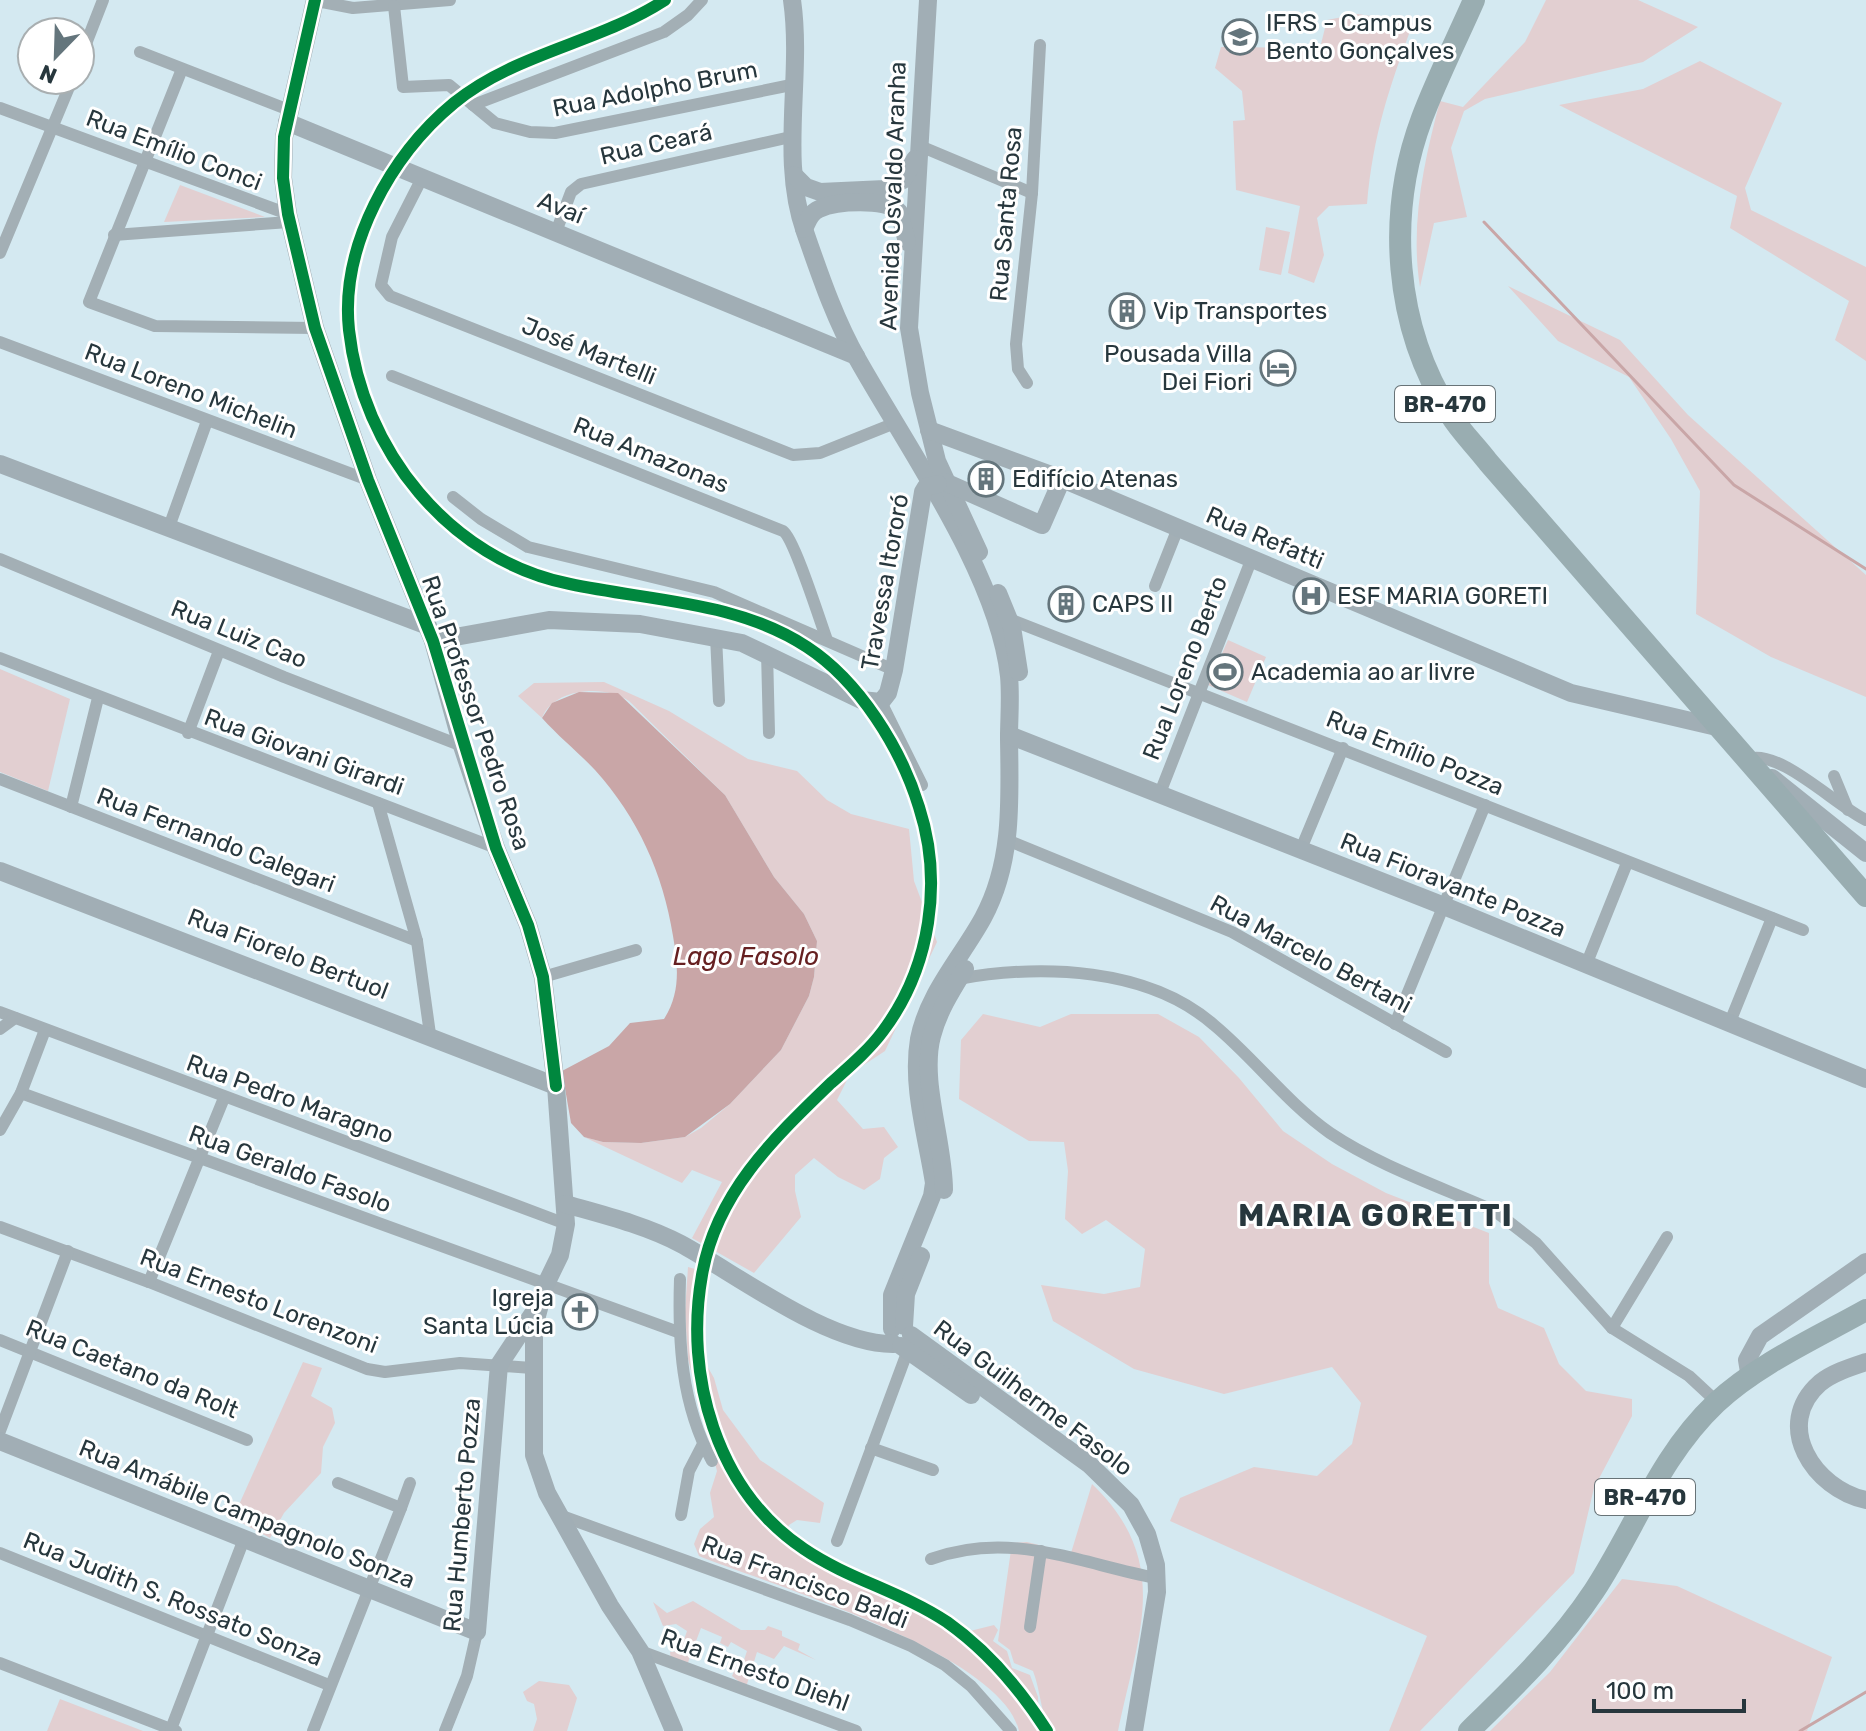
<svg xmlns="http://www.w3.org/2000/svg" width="1866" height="1731" font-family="Rubik,sans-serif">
<rect width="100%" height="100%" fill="#d4e9f1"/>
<g fill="#e2cfd1">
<path d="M1546 0H1638L1698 27 1643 62 1485 99 1464 111 1451 148 1467 217 1434 223 1420 287C1410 225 1424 161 1440 101L1463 107 1525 42Z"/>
<path d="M1358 14 1413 23C1389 88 1373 135 1367 204L1329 206 1317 218 1324 255 1314 283 1288 273 1300 206 1236 190 1233 121 1245 120 1242 91 1215 68 1221 47 1320 48 1327 20Z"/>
<path d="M1700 61 1782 103 1745 188 1751 210 1866 267V361L1835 340 1849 301 1730 228 1737 196 1559 105 1643 89Z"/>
<path d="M180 185 265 217 164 222Z"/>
<path d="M1266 227 1290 232 1281 275 1259 270Z"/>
<path d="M1508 286 1620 340 1688 415 1866 575V697L1771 657 1696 614 1700 491 1671 439 1629 377 1558 341Z"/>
<path d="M1228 640 1266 657 1247 702 1208 685Z"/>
<path d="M0 669 70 699 48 791 0 772Z"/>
<path d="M604 682 669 711 748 759 797 771 827 800 851 814 909 829 914 881 937 942 885 1051 850 1074 837 1100 863 1129 884 1127 898 1147 884 1158 880 1179 864 1190 838 1177 814 1158 795 1175V1191L801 1217 754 1273 692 1238 722 1182 692 1170 682 1183 584 1137 603 1142 641 1143 685 1137 701 1128 730 1104 781 1050 809 996 814 977 817 941 804 914 774 877 725 795 629 701C605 684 553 688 542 718L518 696 534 683Z"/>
<path d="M983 1014 1040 1027 1071 1014H1158L1199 1037 1239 1078 1283 1131 1332 1164 1386 1193 1489 1233V1283L1498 1308 1544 1328 1559 1364 1586 1391 1632 1399V1416L1594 1488 1574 1573 1420 1731H1389L1427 1636 1170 1521 1180 1498 1254 1467 1317 1476 1352 1444 1361 1403 1332 1367 1224 1394 1134 1369 1053 1321 1041 1285 1104 1294 1140 1287 1145 1249 1106 1220 1082 1234 1065 1219 1068 1171 1064 1142 1029 1141 959 1099 961 1040Z"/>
<path d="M688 1267 709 1273 702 1357 714 1378 723 1410 760 1460 824 1503 820 1523 797 1520 789 1525 784 1542 807 1558 832 1568H852L902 1594 921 1599 949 1614 970 1631 994 1625 998 1630 993 1641 1007 1651 1012 1668 1030 1675 1038 1697 1039 1731H1019C1002 1653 768 1584 699 1556L694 1544 700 1529 714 1517 710 1493 717 1471 688 1359 685 1312Z"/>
<path d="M303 1362 322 1368 311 1396 332 1408 335 1423 323 1447 321 1473 284 1513 270 1538 233 1518Z"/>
<path d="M1092 1484C1173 1562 1138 1634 1118 1731H1051C1040 1712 1041 1692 1033 1671L1014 1663 1010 1650 998 1641 1012 1543 1027 1542 1071 1553Z"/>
<path d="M1622 1579 1677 1586 1832 1657 1807 1731H1490L1550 1672Z"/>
<path d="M693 1601 741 1630H765L768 1626 782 1631V1636L800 1644 798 1650 816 1660 784 1646 774 1659 757 1652 747 1684H742L732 1676 735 1669H741L747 1651 731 1642 728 1647 720 1643 722 1637 701 1628 687 1665 671 1660 670 1652 680 1651 687 1631 676 1624 663 1626 653 1602 667 1613Z"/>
<path d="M539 1681 569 1685 577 1698 567 1731H533L537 1719 534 1704 527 1701 523 1692Z"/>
<path d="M60 1699 143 1731H47Z"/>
</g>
<path fill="#c9a6a7" d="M579 692 618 693 725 795 774 877 804 914 817 941 814 977 809 996 781 1050 730 1104 685 1137 641 1143 603 1142 584 1137 571 1123 562 1071 609 1046 630 1023 664 1019C681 993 678 965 673 936 663 873 638 818 595 770 578 752 559 737 542 718L552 703Z"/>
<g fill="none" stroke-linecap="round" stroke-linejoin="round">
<g stroke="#c9a6a7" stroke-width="3">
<path d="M1484 222 1734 485 1866 569"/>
<path d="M1800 1731 1866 1692"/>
</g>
<g stroke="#a3afb5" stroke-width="12">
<path d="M312 0 353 8 450 0"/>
<path d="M394 6 403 87 449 85 495 123 530 132 555 133 796 84"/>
<path d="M140 52 289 110"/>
<path d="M80 59 103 0"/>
<path d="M182 69 89 302 155 326 315 328"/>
<path d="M473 105 664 32 688 15 702 0"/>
<path d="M0 108 288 214"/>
<path d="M920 146 1032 193"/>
<path d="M422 178 392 237 381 285 390 296 793 455 820 453 895 423"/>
<path d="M556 232 571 192 581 184 795 136"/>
<path d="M114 235 289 222"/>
<path d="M0 253 72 80"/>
<path d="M0 342 368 480"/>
<path d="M392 376 783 531C794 538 820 621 827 640"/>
<path d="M1027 383 1018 369 1016 344 1032 193 1040 45"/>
<path d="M453 497 481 519 528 547 714 592 894 670"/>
<path d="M169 527 207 421"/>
<path d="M0 559 284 677 462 746"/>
<path d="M1155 586 1178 528"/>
<path d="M1009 619 1803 930"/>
<path d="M716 636 719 701"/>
<path d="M767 652 769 733"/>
<path d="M0 658 496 848"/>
<path d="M881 702 922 785"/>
<path d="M188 733 219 651"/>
<path d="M1748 759C1779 748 1836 806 1866 820"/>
<path d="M1834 776 1848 810"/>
<path d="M0 779 417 941"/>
<path d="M1160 793 1252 558"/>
<path d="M378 803 417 941 430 1034"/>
<path d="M71 807 98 698"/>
<path d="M1007 840 1232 932 1446 1052"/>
<path d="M1301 849 1343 748"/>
<path d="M1586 965 1627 863"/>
<path d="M543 977 636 950"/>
<path d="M958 979C1041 964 1148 967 1214 1025 1255 1059 1286 1102 1330 1133 1379 1166 1441 1187 1495 1211L1536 1243 1612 1328 1689 1376 1717 1402"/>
<path d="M0 1012 566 1224"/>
<path d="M1730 1022 1772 918"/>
<path d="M1395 1024 1485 805"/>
<path d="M0 1029 15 1018"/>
<path d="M21 1093 678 1332"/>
<path d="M0 1130 21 1093 45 1030"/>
<path d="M0 1227 149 1282 367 1369 385 1372 460 1363 532 1368"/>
<path d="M680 1279C678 1342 681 1404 712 1461"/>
<path d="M149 1282 224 1098"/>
<path d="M1612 1328 1667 1237"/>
<path d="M0 1340 247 1440"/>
<path d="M0 1431 68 1251"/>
<path d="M871 1448 933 1470"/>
<path d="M401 1508 410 1483"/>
<path d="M559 1515 850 1620 911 1646 945 1665 971 1686 1011 1731"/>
<path d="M681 1515 689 1471 703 1444"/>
<path d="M837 1541 908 1350"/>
<path d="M0 1553 329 1685"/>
<path d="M931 1559C1011 1530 1078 1563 1156 1578"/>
<path d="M1030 1627 1041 1551"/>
<path d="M640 1651 856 1731"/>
<path d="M0 1663 176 1731"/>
<path d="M171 1729 244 1539"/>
<path d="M313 1731 401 1508 338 1483"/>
<path d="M445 1731 467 1676 477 1632"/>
</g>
<g stroke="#a1aeb5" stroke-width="18">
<path d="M315 0 284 137 283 178 288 214 315 328 368 480 433 641 462 746 496 848 528 925 543 977 556 1086 566 1224 560 1255 545 1286 534 1327V1455L547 1493 610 1606 640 1651 674 1731"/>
<path d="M792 0C803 76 779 158 805 232 820 275 835 320 858 360 908 449 998 575 1009 676 1011 697 1009 718 1009 739 1010 800 1013 863 983 918 961 958 928 993 919 1039 911 1086 927 1137 934 1183L932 1196 892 1295V1329"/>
<path d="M928 0 909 328 920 393 937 461 979 552"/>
<path d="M287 122 856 356"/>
<path d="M794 175 806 187 820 192 885 189 903 180 915 159"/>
<path d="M804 229C808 221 810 213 819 209 836 201 885 198 899 212L907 242"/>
<path d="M929 430 1062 479 1571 693 1721 728"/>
<path d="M0 464 428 626"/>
<path d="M945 482 1042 525 1062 479"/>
<path d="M998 593 1012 627 1019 672"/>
<path d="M433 641 549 620 640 624 742 643 861 700 881 702 888 693 894 670 923 492 926 487 938 484"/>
<path d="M1009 735 1444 906 1866 1079"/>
<path d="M1772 778 1866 853"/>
<path d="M0 871 556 1086"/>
<path d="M944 1190C944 1142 920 1081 932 1036 938 1012 952 990 965 969"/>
<path d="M565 1204C604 1215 645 1225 681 1244 738 1275 829 1345 894 1344"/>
<path d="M904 1326 906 1294 921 1256"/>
<path d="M911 1335 1090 1465 1131 1505 1147 1534 1156 1565 1157 1592 1134 1731"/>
<path d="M901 1346 971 1395"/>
<path d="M1866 1362C1851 1367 1832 1373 1820 1383 1772 1425 1814 1489 1866 1500"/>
<path d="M1750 1378 1747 1360 1760 1336 1866 1262"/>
<path d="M0 1441 477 1632 499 1365 534 1312"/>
</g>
<g stroke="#99adb1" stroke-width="22">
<path d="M1474 0C1457 39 1437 78 1422 118 1386 214 1394 326 1450 414 1460 431 1476 446 1488 462L1866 896"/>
<path d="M1469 1731C1514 1687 1559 1644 1594 1591 1636 1527 1659 1457 1716 1403 1758 1364 1816 1338 1866 1310"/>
</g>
<defs>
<g id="cycleway">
<path d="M315 0 284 137 283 178 288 214 315 328 368 480 433 641 496 848 528 925 543 977 556 1086"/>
<path d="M665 0C599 43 515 53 454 103 391 155 340 246 349 330 362 449 449 560 570 584 650 601 737 601 807 647 859 681 901 748 919 807 943 881 931 967 883 1031 869 1050 849 1067 831 1083 774 1138 716 1193 702 1275 684 1375 716 1490 804 1549 848 1579 902 1592 947 1622 988 1651 1020 1689 1047 1731"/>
</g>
</defs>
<use href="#cycleway" stroke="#fff" stroke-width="17"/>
<use href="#cycleway" stroke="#00873e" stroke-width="12"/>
</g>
<defs>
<symbol id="university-ring" viewBox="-11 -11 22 22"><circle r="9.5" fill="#fff" stroke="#64757c" stroke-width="1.5"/><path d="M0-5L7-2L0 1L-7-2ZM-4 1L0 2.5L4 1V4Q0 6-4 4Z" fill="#64757c"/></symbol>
<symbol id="building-ring" viewBox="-11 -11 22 22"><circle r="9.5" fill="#fff" stroke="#64757c" stroke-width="1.5"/><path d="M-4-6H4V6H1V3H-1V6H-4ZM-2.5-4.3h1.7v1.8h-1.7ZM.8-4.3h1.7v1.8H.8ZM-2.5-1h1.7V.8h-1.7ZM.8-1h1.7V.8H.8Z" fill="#64757c"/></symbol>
<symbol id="hotel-ring" viewBox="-11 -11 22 22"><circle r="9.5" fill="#fff" stroke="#64757c" stroke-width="1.5"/><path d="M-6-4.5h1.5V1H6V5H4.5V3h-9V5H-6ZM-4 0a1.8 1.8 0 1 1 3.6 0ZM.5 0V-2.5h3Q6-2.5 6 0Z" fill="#64757c"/></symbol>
<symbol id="hospital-ring" viewBox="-11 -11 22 22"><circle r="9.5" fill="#fff" stroke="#64757c" stroke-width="1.5"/><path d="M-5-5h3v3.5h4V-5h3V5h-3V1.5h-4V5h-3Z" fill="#64757c"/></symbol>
<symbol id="stadium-ring" viewBox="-11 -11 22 22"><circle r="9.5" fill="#fff" stroke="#64757c" stroke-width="1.5"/><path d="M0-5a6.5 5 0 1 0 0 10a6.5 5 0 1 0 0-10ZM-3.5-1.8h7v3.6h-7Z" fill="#64757c"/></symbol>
<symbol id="church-ring" viewBox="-11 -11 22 22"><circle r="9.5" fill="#fff" stroke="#64757c" stroke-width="1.5"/><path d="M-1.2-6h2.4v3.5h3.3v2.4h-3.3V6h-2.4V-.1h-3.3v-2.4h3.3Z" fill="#64757c"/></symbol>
</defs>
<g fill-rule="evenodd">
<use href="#university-ring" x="1220" y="17" width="40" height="40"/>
<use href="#building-ring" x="1107" y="291" width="40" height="40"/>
<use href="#hotel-ring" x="1258" y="348" width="40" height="40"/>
<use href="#building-ring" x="966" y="459" width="40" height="40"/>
<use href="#hospital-ring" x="1291" y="576" width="40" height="40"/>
<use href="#building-ring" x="1046" y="584" width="40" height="40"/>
<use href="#stadium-ring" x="1205" y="652" width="40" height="40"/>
<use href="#church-ring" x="560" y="1292" width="40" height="40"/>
</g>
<g text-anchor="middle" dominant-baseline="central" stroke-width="6" stroke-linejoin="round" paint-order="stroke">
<g fill="#fff" stroke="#687377" stroke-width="2">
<rect x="1395" y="386" width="100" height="36" rx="6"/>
<rect x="1595" y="1479" width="100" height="36" rx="6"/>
</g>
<g font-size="22" font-weight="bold" fill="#27373d">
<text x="1445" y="404">BR-470</text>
<text x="1645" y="1497">BR-470</text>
</g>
<g font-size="24" fill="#27373d" stroke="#fff" text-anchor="start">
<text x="1266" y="23">IFRS - Campus<tspan x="1266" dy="28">Bento Gonçalves</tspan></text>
<text x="1153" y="311">Vip Transportes</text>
<text x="1252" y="354" text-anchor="end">Pousada Villa<tspan x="1252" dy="28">Dei Fiori</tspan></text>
<text x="1012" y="479">Edifício Atenas</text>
<text x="1337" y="596">ESF MARIA GORETI</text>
<text x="1092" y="604">CAPS II</text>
<text x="1251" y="672">Academia ao ar livre</text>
<text x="554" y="1298" text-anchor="end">Igreja<tspan x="554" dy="28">Santa Lúcia</tspan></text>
</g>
<g font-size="24" fill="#27373d" stroke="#fff">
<text transform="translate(655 89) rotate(-11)">Rua Adolpho Brum</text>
<text transform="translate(656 144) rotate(-13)">Rua Ceará</text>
<text transform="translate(174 150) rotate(21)">Rua Emílio Conci</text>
<text transform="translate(893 196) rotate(-88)">Avenida Osvaldo Aranha</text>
<text transform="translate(561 208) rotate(22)">Avaí</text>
<text transform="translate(1006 214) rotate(-85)">Rua Santa Rosa</text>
<text transform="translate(589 351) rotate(22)">José Martelli</text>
<text transform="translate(191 391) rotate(21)">Rua Loreno Michelin</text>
<text transform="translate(651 455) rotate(22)">Rua Amazonas</text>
<text transform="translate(1265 538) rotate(23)">Rua Refatti</text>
<text transform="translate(885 582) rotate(-80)">Travessa Itororó</text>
<text transform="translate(239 634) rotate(22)">Rua Luiz Cao</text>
<text transform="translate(1185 668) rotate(-69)">Rua Loreno Berto</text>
<text transform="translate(476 713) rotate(71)">Rua Professor Pedro Rosa</text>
<text transform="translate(304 752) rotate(20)">Rua Giovani Girardi</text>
<text transform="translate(1415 753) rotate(22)">Rua Emílio Pozza</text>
<text transform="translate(216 840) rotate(21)">Rua Fernando Calegari</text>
<text transform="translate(1453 885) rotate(22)">Rua Fioravante Pozza</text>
<text transform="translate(288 954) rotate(21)">Rua Fiorelo Bertuol</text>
<text transform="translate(1311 954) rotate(28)">Rua Marcelo Bertani</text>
<text transform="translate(290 1099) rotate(20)">Rua Pedro Maragno</text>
<text transform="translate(290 1169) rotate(20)">Rua Geraldo Fasolo</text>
<text transform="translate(259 1301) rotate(21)">Rua Ernesto Lorenzoni</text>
<text transform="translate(132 1369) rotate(22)">Rua Caetano da Rolt</text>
<text transform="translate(1033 1398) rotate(37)">Rua Guilherme Fasolo</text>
<text transform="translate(247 1514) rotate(22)">Rua Amábile Campagnolo Sonza</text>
<text transform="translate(462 1515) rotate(-85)">Rua Humberto Pozza</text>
<text transform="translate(805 1582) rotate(21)">Rua Francisco Baldi</text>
<text transform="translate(173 1599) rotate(22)">Rua Judith S. Rossato Sonza</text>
<text transform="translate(755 1670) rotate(20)">Rua Ernesto Diehl</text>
</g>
<g font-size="26" font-style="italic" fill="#662021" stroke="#fff">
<text x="746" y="956">Lago Fasolo</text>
</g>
<g font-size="32" font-weight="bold" letter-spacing="2" fill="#27373d" stroke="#fff">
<text x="1376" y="1215">MARIA GORETTI</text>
</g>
</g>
<g transform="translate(56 56) rotate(203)"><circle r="38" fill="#ffffff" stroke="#a9afb1" stroke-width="2"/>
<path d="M0-6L14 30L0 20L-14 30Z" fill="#64757c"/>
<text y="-12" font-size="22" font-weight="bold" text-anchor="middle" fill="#27373d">N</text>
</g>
<path d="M1594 1699v12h150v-12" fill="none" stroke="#27373d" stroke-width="4"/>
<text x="1606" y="1699" font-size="24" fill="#27373d" stroke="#ffffff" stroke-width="6" paint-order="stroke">100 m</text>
</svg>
